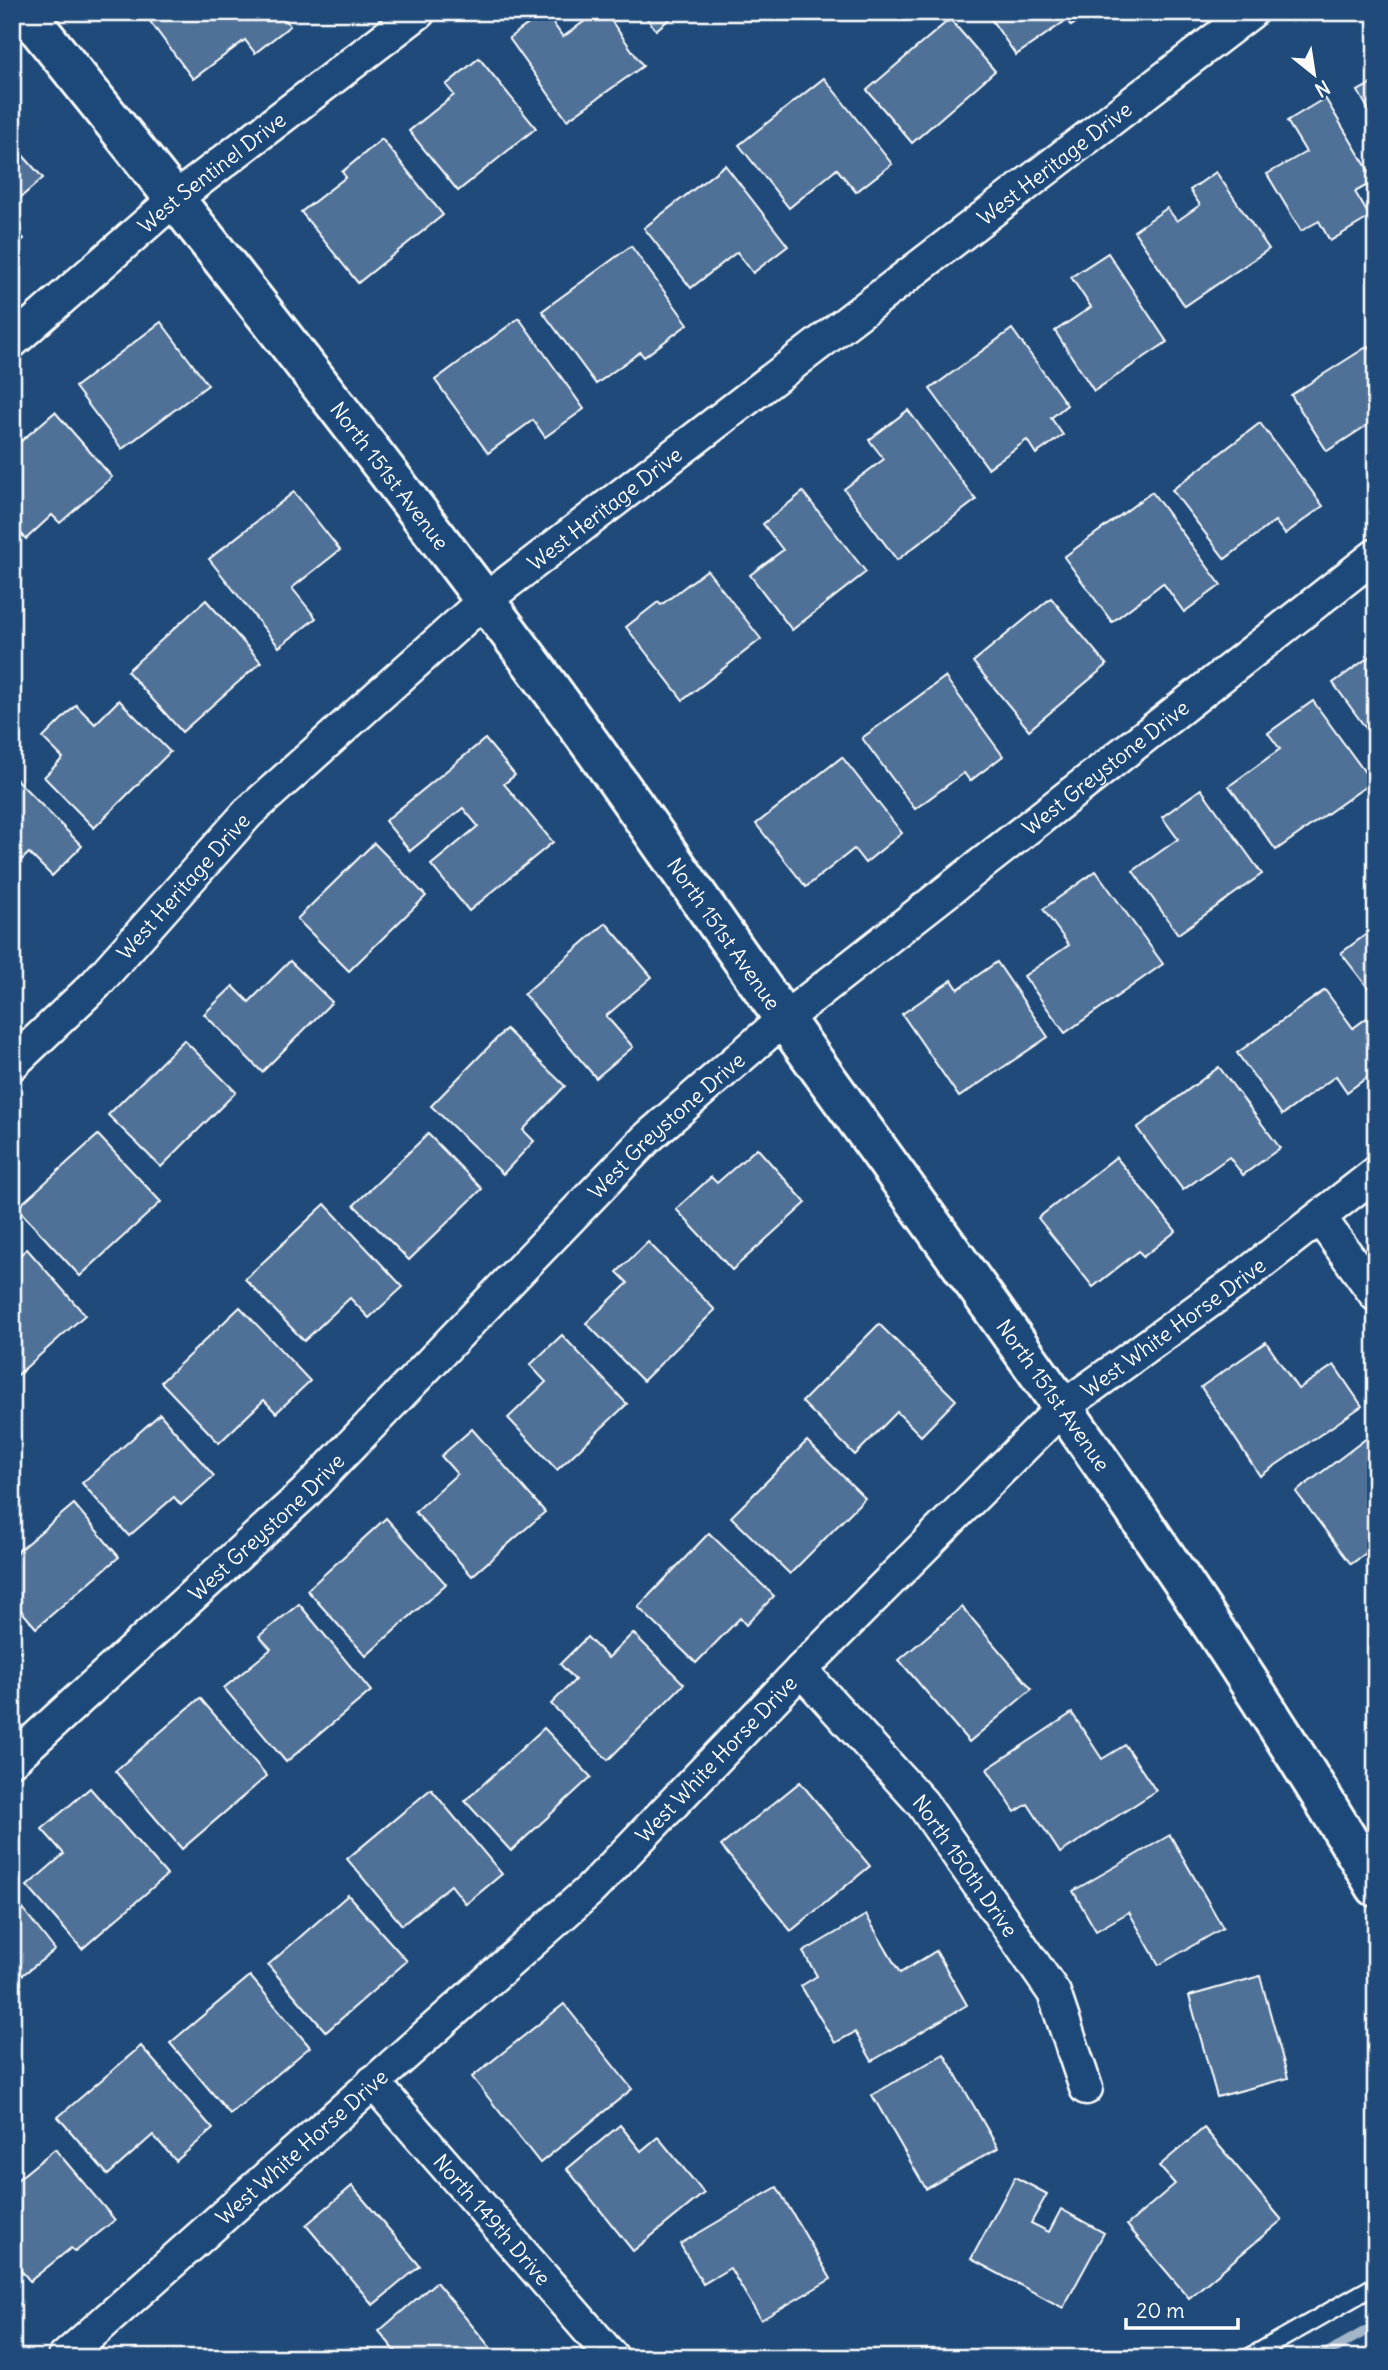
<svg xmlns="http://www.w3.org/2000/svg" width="1388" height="2370" font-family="Delius,sans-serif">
<rect width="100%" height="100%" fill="#1f4a7a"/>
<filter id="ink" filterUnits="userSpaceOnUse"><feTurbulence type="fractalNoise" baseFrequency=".0143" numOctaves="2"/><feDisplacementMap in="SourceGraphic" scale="14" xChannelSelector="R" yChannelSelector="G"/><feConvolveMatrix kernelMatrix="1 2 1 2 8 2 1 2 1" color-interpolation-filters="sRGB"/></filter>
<g filter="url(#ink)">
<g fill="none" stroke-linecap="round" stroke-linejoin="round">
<path stroke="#a3b5c8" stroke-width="10" d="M1318 2358 1376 2325"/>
</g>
<g fill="#507197" stroke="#fff" stroke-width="2">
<path d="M143 12H280L290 26 255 53 245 40 193 79Z"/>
<path d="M545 12 563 37 597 12H605L643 66 567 120 509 38Z"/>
<path d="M642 12H678L656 30Z"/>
<path d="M986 12H1091L1071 26 1067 20 1016 55Z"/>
<path d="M950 19 995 71 912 143 867 90Z"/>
<path d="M479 58 536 128 458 191 409 131 454 95 446 85Z"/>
<path d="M824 78 892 164 856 192 837 169 789 208 739 145Z"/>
<path d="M1376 81V123L1358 91Z"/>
<path d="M1325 98 1375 181 1355 192 1370 217 1330 241 1319 221 1301 231 1267 174 1306 152 1287 121Z"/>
<path d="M382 139 443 215 358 283 301 212 346 177 342 172Z"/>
<path d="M12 143 43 178 12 205Z"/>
<path d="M725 165 788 246 753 273 737 252 691 288 644 228Z"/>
<path d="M1216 172 1269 249 1185 306 1134 231 1167 208 1177 221 1200 205 1190 190Z"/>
<path d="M12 225 24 239 12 249Z"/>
<path d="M631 246 688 324 644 357 640 352 596 384 542 311Z"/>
<path d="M1108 253 1167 342 1094 391 1055 331 1091 307 1071 277Z"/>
<path d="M519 318 584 409 545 437 533 420 488 453 435 380Z"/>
<path d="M161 322 208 385 122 449 75 387Z"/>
<path d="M1012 329 1067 405 1051 418 1063 435 1036 454 1027 440 988 468 930 389Z"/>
<path d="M1368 346 1376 358V434L1369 424 1327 451 1291 395Z"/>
<path d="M908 410 976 500 897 560 844 489 884 459 869 440Z"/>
<path d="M55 412 112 477 60 523 52 515 26 539 12 523V449Z"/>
<path d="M1260 423 1323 506 1285 534 1275 521 1225 559 1172 490Z"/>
<path d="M294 492 340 550 292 588 316 618 279 647 209 559Z"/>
<path d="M803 492 866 572 792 630 750 575 783 550 763 524Z"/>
<path d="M1152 492 1221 585 1184 612 1163 583 1112 622 1064 557Z"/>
<path d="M707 570 761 639 683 700 626 627 658 602 661 605Z"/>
<path d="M1051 598 1107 665 1029 730 973 662Z"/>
<path d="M206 600 261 662 182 732 127 671Z"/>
<path d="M1376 652V742L1333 683Z"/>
<path d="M945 677 1003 756 970 781 964 773 915 809 862 738Z"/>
<path d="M119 700 170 752 94 828 44 777 63 758 43 738 76 705 95 724Z"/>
<path d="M1313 701 1372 782 1276 850 1229 786 1280 749 1268 733Z"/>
<path d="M485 739 515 775 504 784 553 842 469 911 431 865 478 826 463 808 410 851 385 821Z"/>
<path d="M842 757 902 833 865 863 854 849 806 887 756 824Z"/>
<path d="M12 775 82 846 52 876 29 853 12 869Z"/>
<path d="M1201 789 1262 874 1178 934 1133 871 1178 839 1162 817Z"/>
<path d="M374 843 426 896 349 971 297 919Z"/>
<path d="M1096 871 1163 964 1065 1033 1024 976 1069 945 1043 909Z"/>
<path d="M606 923 652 977 606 1016 633 1047 596 1078 524 994Z"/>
<path d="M1376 927V998L1341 953Z"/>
<path d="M290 961 332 1002 262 1072 204 1014 233 986 249 1002Z"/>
<path d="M997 962 1048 1037 959 1097 902 1014 952 980 958 989Z"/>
<path d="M1325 990 1353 1028 1367 1018 1376 1031V1071L1347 1092 1336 1076 1282 1115 1237 1053Z"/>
<path d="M506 1029 565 1086 523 1130 534 1141 503 1174 431 1106Z"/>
<path d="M184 1040 236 1092 161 1167 108 1115Z"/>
<path d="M1219 1067 1280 1148 1243 1175 1229 1157 1183 1190 1137 1128Z"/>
<path d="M428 1134 482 1189 409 1260 354 1205Z"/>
<path d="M98 1135 161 1202 80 1276 17 1208Z"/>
<path d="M757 1148 806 1203 732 1270 676 1209 711 1177 717 1183Z"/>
<path d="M1116 1157 1176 1231 1143 1257 1139 1251 1093 1287 1038 1218Z"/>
<path d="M325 1204 403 1287 369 1318 350 1298 304 1341 245 1279Z"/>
<path d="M648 1242 715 1310 643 1381 586 1323 628 1283 617 1272Z"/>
<path d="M27 1249 85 1315 12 1380V1262Z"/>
<path d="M240 1307 310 1381 276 1413 264 1400 219 1443 161 1382Z"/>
<path d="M879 1324 956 1400 921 1436 897 1412 855 1455 802 1402Z"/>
<path d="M562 1335 627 1404 557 1470 508 1418 546 1382 530 1365Z"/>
<path d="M1266 1342 1298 1389 1334 1365 1362 1406 1260 1476 1201 1387Z"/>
<path d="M160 1414 214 1476 181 1505 174 1497 129 1536 82 1483Z"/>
<path d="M472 1429 545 1512 472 1576 415 1512 457 1474 441 1456Z"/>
<path d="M1376 1431V1546L1351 1564 1296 1492Z"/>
<path d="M807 1441 865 1498 790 1574 731 1517Z"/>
<path d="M74 1504 119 1557 36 1628 12 1600V1556Z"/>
<path d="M386 1518 446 1584 366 1656 307 1590Z"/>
<path d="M709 1533 774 1596 746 1625 740 1618 696 1663 638 1607Z"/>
<path d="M299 1604 371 1691 286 1762 224 1688 271 1649 259 1636Z"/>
<path d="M962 1607 1032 1689 969 1742 899 1660Z"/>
<path d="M633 1633 684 1684 608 1760 551 1704 575 1680 560 1664 587 1637 608 1658Z"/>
<path d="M12 1642 19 1651 12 1657Z"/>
<path d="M200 1698 267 1776 182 1849 115 1771Z"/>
<path d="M1072 1713 1102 1759 1125 1745 1156 1791 1060 1853 1028 1804 1015 1812 987 1769Z"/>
<path d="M544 1728 591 1777 511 1851 465 1801Z"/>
<path d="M800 1782 870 1866 791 1931 721 1846Z"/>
<path d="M90 1788 167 1875 82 1949 27 1886 64 1854 42 1829Z"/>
<path d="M431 1789 502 1874 466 1904 451 1885 402 1925 347 1859Z"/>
<path d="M1170 1835 1223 1928 1159 1965 1129 1912 1096 1931 1073 1891Z"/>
<path d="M12 1895 55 1950 12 1983Z"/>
<path d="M348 1895 407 1961 326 2032 268 1965Z"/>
<path d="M866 1915 900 1973 936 1951 967 2005 872 2061 855 2032 835 2043 801 1986 817 1976 803 1952Z"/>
<path d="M250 1976 310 2047 230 2114 170 2043Z"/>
<path d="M1260 1976 1288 2078 1217 2097 1189 1996Z"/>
<path d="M564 2004 632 2089 540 2163 472 2077Z"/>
<path d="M141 2046 213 2129 176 2161 153 2135 108 2175 58 2117Z"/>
<path d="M944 2054 998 2148 926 2189 872 2095Z"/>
<path d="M620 2125 641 2151 658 2137 704 2193 633 2251 567 2169Z"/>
<path d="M1204 2128 1282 2220 1189 2298 1127 2225 1175 2184 1159 2166Z"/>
<path d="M55 2149 115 2220 75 2252 71 2248 30 2281 12 2260V2184Z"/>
<path d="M1015 2177 1047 2194 1031 2223 1049 2232 1061 2209 1104 2233 1063 2308 971 2259Z"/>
<path d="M352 2186 420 2266 373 2305 306 2225Z"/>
<path d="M777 2187 831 2279 761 2320 730 2268 703 2284 680 2244Z"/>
<path d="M436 2282 499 2358H401L379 2331Z"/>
<path d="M12 2296 19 2304 12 2310Z"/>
<path d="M748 2352 761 2358H745Z"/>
</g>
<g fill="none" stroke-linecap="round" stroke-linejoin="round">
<defs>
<path id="lane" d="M1248 2358 1376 2285"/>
<g id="street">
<path id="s1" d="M12 342 176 198 419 12"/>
<path id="s2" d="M12 1064 96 984 248 813 485 600 1251 12"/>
<path d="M1320 1218 1376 1295"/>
<path id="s3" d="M801 1670 922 1803 1054 1993 1086 2088"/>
<path id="s4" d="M12 1760 304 1494 646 1139 784 1019 1376 555"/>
<path id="s5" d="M373 2082 612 2357"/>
<path id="s6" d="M64 2358 591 1889 801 1670 1063 1407 1247 1274 1376 1173"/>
</g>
<g id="secondary">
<path id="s7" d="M25 12C181 205 334 400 483 598 598 749 704 907 814 1061 1009 1331 1207 1600 1376 1887"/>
</g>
</defs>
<use href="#lane" stroke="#fff" stroke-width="21"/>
<use href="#street" stroke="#fff" stroke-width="37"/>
<use href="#secondary" stroke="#fff" stroke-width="44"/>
<use href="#lane" stroke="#1f4a7a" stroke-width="16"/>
<use href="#street" stroke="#1f4a7a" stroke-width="32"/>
<use href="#secondary" stroke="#1f4a7a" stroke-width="38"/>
</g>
</g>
<g text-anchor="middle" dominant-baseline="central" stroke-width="6" stroke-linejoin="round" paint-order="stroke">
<g font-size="21" fill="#fff" stroke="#1f4a7a">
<text stroke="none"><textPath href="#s2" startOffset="1381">West Heritage Drive</textPath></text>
<text stroke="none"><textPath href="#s1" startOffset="262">West Sentinel Drive</textPath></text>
<text stroke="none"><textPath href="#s7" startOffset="590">North 151st Avenue</textPath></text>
<text stroke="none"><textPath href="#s2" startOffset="814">West Heritage Drive</textPath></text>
<text stroke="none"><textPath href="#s4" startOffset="1479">West Greystone Drive</textPath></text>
<text stroke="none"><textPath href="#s2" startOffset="247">West Heritage Drive</textPath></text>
<text stroke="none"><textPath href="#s7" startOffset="1157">North 151st Avenue</textPath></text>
<text stroke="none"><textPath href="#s4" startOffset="912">West Greystone Drive</textPath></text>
<text stroke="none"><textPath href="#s6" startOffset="1516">West White Horse Drive</textPath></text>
<text stroke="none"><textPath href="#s7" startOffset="1724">North 151st Avenue</textPath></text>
<text stroke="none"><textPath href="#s4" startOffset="345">West Greystone Drive</textPath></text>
<text stroke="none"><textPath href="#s6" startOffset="886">West White Horse Drive</textPath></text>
<text stroke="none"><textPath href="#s3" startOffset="256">North 150th Drive</textPath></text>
<text stroke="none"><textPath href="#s6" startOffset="318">West White Horse Drive</textPath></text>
<text stroke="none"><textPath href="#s5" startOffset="182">North 149th Drive</textPath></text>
</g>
</g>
<rect width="1388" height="2370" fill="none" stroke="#1f4a7a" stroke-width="42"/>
<rect x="21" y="21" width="1346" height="2328" fill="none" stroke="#fff" stroke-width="2.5" filter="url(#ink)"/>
<g transform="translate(1314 74) rotate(150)" stroke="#1f4a7a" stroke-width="5" paint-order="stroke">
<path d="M0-5L12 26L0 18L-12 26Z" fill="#ffffff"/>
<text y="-10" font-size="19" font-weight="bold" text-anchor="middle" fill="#ffffff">N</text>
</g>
<path d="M1126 2318v10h112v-10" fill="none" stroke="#ffffff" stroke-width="3.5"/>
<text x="1136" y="2318" font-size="21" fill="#ffffff" stroke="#1f4a7a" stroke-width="5" paint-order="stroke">20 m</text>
</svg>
